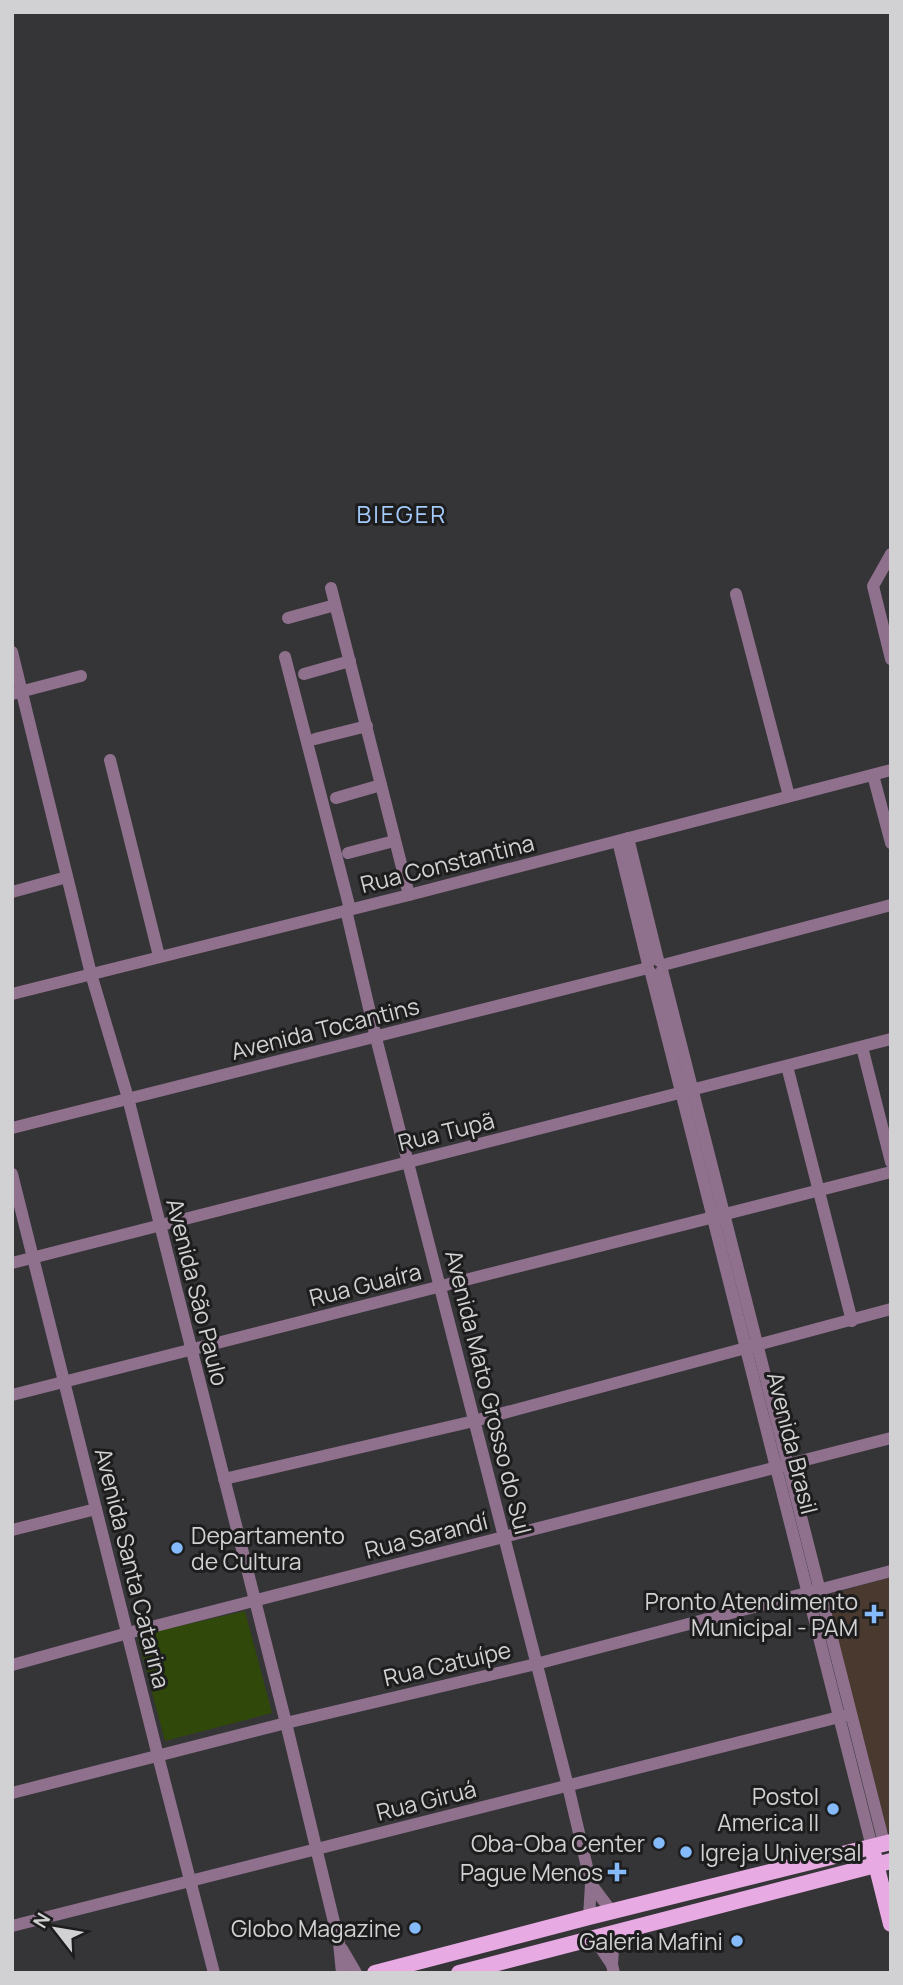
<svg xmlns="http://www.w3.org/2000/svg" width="903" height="1985" font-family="Manrope,sans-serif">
<rect width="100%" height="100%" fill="#353538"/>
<path fill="#4a392f" d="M891 1577V1832L886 1829 827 1599 831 1594Z"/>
<path fill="#30490a" d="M245 1611 272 1713 165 1741 137 1636Z"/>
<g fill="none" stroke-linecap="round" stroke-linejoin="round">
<g stroke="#8f718d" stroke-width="12">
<path d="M891 554 873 586 891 659"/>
<path d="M331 588 409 895"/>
<path d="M736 594 789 796"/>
<path d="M288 618 335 605"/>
<path d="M12 652 91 974 128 1098 286 1723 339 1943 342 1973"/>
<path d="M285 657 350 909"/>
<path d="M304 674 350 661"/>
<path d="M12 694 81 676"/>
<path d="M315 739 367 726"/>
<path d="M110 760 159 956"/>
<path d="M873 775 891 843"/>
<path d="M336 798 381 785"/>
<path d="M628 838 658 960"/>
<path d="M618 841 648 964"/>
<path d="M348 853 394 841"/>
<path d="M12 892 67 877"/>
<path d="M346 910 376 1038 568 1786 591 1884 589 1917"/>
<path d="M663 965 891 905"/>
<path d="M662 970 884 1843"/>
<path d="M651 973 872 1847"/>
<path d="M12 994 409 895 891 770"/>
<path d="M862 1047 891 1162"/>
<path d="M787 1066 852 1321"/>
<path d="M12 1128 648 968"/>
<path d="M12 1174 158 1756 214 1973"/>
<path d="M12 1263 891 1039"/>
<path d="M12 1395 891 1172"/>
<path d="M224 1479 474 1421 891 1309"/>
<path d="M12 1530 96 1509"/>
<path d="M12 1665 128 1633 891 1438"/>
<path d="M12 1793 286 1723 536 1664 891 1571"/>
<path d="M591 1884 612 1912"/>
<path d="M12 1926 847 1715"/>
<path d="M594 1938 612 1965"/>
<path d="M342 1949 356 1973"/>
<path d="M614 1973 612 1965 614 1932"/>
</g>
<g stroke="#e8aae3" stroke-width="16">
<path d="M874 1856 891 1924"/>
<path d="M375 1973 589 1917 891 1842"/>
<path d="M459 1973 891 1861"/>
</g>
</g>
<g fill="#86bbfb" stroke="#1d1d1e" stroke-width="2.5">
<circle cx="177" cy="1548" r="7"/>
<path d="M870.5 1603.5h7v7h7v7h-7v7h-7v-7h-7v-7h7z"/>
<circle cx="833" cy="1809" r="7"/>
<circle cx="659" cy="1843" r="7"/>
<circle cx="686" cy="1852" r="7"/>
<path d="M613.5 1861.5h7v7h7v7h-7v7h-7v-7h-7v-7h7z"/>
<circle cx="415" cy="1928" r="7"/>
<circle cx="737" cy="1941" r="7"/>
</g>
<g text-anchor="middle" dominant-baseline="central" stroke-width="6" stroke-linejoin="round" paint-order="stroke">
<g font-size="23" fill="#d1d1d3" stroke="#1d1d1e">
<text transform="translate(447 863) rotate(-14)">Rua Constantina</text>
<text transform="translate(325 1028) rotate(-14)">Avenida Tocantins</text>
<text transform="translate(446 1131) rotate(-14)">Rua Tupã</text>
<text transform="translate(365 1284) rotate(-14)">Rua Guaíra</text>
<text transform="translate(198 1292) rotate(76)">Avenida São Paulo</text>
<text transform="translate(489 1392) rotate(76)">Avenida Mato Grosso do Sul</text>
<text transform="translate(793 1443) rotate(76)">Avenida Brasil</text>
<text transform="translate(426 1535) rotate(-14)">Rua Sarandí</text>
<text transform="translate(133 1568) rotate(76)">Avenida Santa Catarina</text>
<text transform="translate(447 1663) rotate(-13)">Rua Catuípe</text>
<text transform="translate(426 1800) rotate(-14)">Rua Giruá</text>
</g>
<g font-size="23" fill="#d1d1d3" stroke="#1d1d1e" text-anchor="end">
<text x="191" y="1535" text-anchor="start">Departamento<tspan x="191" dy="26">de Cultura</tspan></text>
<text x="858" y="1601">Pronto Atendimento<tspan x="858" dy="26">Municipal - PAM</tspan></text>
<text x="819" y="1796">Postol<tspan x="819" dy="26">America II</tspan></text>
<text x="645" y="1843">Oba-Oba Center</text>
<text x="700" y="1852" text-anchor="start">Igreja Universal</text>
<text x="603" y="1872">Pague Menos</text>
<text x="401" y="1928">Globo Magazine</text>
<text x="723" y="1941">Galeria Mafini</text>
</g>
<g font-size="24" letter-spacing="2" fill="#a4cbfb" stroke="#1d1d1e">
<text x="402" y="513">BIEGER</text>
</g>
</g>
<rect width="903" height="1985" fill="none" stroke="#d1d1d3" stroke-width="28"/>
<g transform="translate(56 1929) rotate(301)" stroke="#1d1d1e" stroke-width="5" paint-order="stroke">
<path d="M0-5L12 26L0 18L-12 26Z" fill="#d1d1d3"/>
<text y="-10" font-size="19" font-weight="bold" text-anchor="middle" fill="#d1d1d3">N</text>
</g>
</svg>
